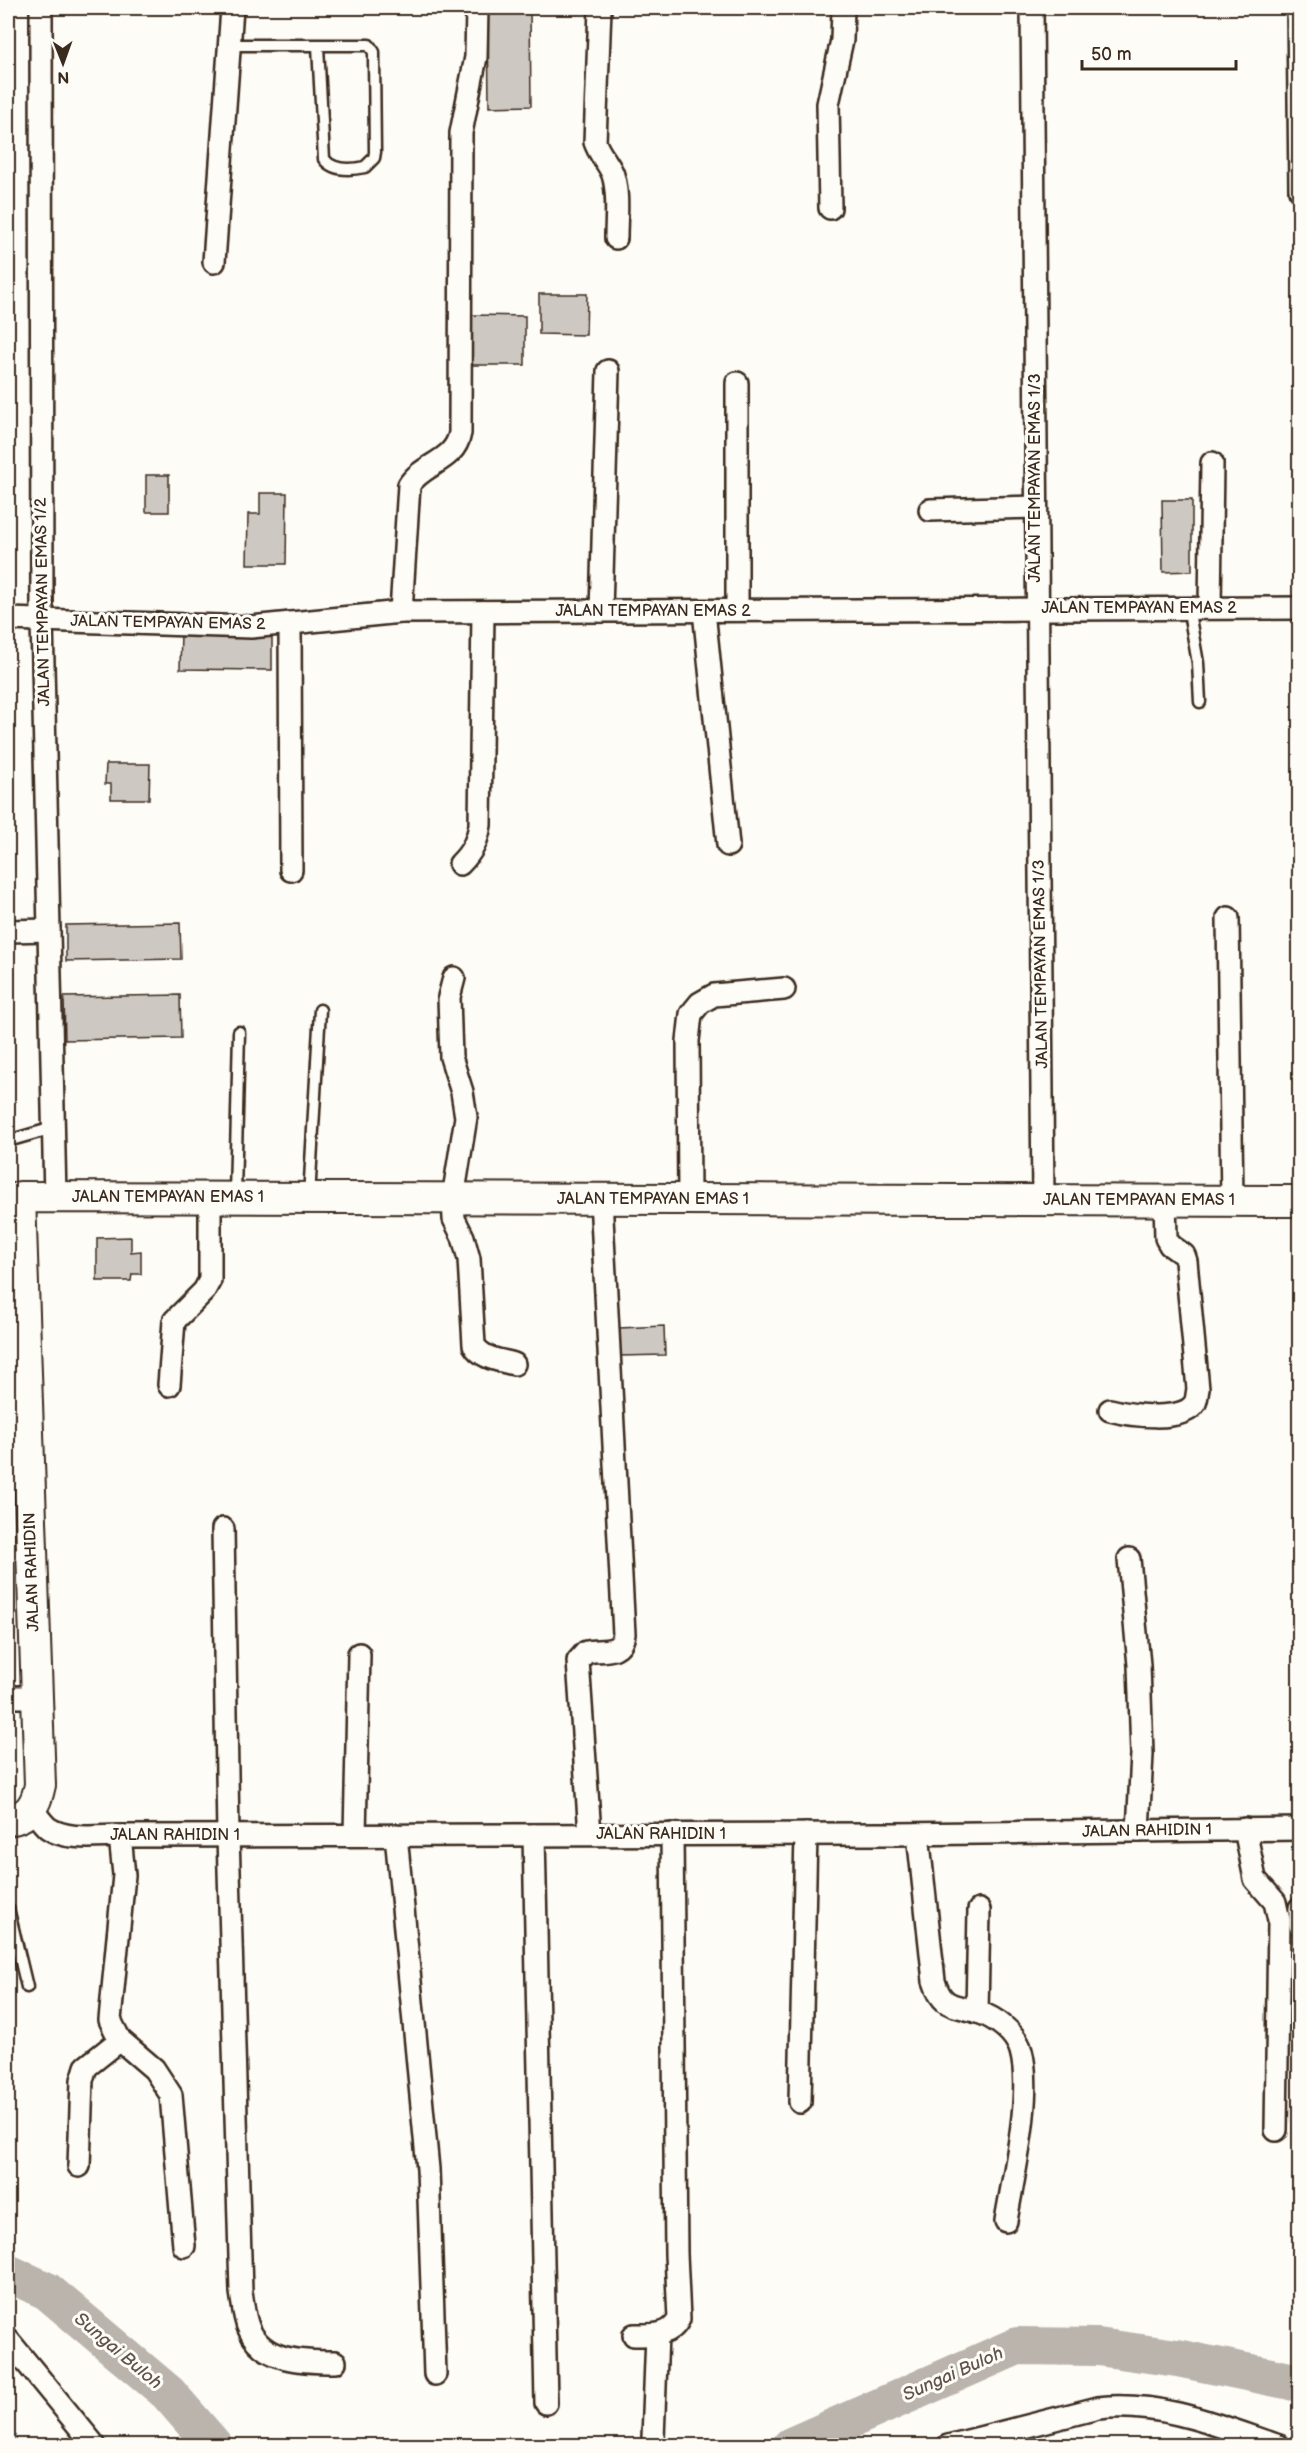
<svg xmlns="http://www.w3.org/2000/svg" width="1307" height="2453" font-family="'Balsamiq Sans',sans-serif">
<rect width="100%" height="100%" fill="#fdfcf7"/>
<filter id="ink" filterUnits="userSpaceOnUse"><feTurbulence type="fractalNoise" baseFrequency=".0167" numOctaves="2"/><feDisplacementMap in="SourceGraphic" scale="12" xChannelSelector="R" yChannelSelector="G"/><feConvolveMatrix kernelMatrix="1 2 1 2 8 2 1 2 1" color-interpolation-filters="sRGB"/></filter>
<g filter="url(#ink)">
<g fill="none" stroke-linecap="round" stroke-linejoin="round">
<g stroke="#bbb4ad" stroke-width="38">
<path d="M8 2273 47 2291 168 2393 214 2446"/>
<path d="M791 2446 1017 2346 1098 2347 1177 2358 1300 2383"/>
</g>
</g>
<g fill="#cdc8c2" stroke="#3b2a1e" stroke-width="1.5">
<path d="M488 8H530L531 106 489 107Z"/>
<path d="M539 294H587L586 335 539 334Z"/>
<path d="M471 315 525 316V365H470Z"/>
<rect x="146" y="475" width="23" height="37"/>
<path d="M260 493H287L286 564H247L248 514H260Z"/>
<path d="M1162 500H1192V571L1163 572Z"/>
<path d="M181 633 272 634V670L180 669Z"/>
<path d="M106 764H150L149 799H111V784H105Z"/>
<path d="M180 923 181 959 66 961V925Z"/>
<path d="M180 995 181 1038 65 1040 64 997Z"/>
<path d="M131 1237V1252L141 1251V1274H132L131 1281H97V1238Z"/>
<path d="M664 1326 665 1355 619 1356V1328Z"/>
</g>
<g fill="none" stroke-linecap="round" stroke-linejoin="round">
<defs>
<g id="lane">
<path d="M231 45H369L374 52V57L375 152 374 158 365 167C351 170 333 171 324 159L318 46"/>
<path d="M1188 607 1198 663 1200 702"/>
<path d="M8 1141 53 1128"/>
<path d="M235 1194 239 1032"/>
<path d="M309 1197 320 1010"/>
<path d="M8 1554 31 1555"/>
<path d="M8 1908 27 1987"/>
</g>
<g id="street">
<path d="M41 8 42 620 55 1197"/>
<path d="M600 8 595 142C599 155 609 163 613 175 619 194 616 219 616 238"/>
<path d="M1032 8 1043 1200"/>
<path d="M1298 8 1300 190"/>
<path d="M830 208 828 104 842 40 843 8"/>
<path d="M214 262 232 8"/>
<path d="M737 383V610"/>
<path d="M930 510 1036 507"/>
<path d="M1210 607 1212 463"/>
<path d="M601 611 608 371"/>
<path d="M704 611 728 845"/>
<path d="M401 612 409 485C423 463 455 462 460 433L461 133 476 57 477 8"/>
<path d="M8 619 251 627 401 612 1300 608"/>
<path d="M290 623 291 870"/>
<path d="M460 864C472 852 477 842 480 825L483 612"/>
<path d="M1228 918 1232 1201"/>
<path d="M8 931 49 930"/>
<path d="M454 978 449 997 451 1057 462 1092 466 1117 453 1198 454 1219 463 1237 469 1259 474 1345C482 1359 500 1360 514 1364"/>
<path d="M689 1199 688 1041 691 1014 700 1003 714 995 784 989"/>
<path d="M169 1385 174 1321 204 1291 210 1280V1197"/>
<path d="M1110 1410C1129 1415 1183 1423 1195 1403 1197 1399 1197 1393 1198 1389L1186 1261 1184 1255 1170 1245 1166 1238 1165 1201"/>
<path d="M223 1529 228 1835 241 2292C243 2304 244 2318 249 2329 263 2362 304 2362 335 2362"/>
<path d="M1129 1559 1139 1665 1142 1754 1138 1831"/>
<path d="M8 1697H37"/>
<path d="M32 1809C37 1815 42 1823 48 1828 67 1841 98 1836 120 1836L894 1834 1300 1829"/>
<path d="M1245 1829 1255 1879 1275 1902 1279 1920 1276 2130"/>
<path d="M590 1834 578 1661 586 1652C602 1649 621 1655 624 1634L601 1199"/>
<path d="M918 1834 934 1981C943 2010 954 2004 978 2012 996 2018 1016 2033 1021 2051 1033 2094 1013 2177 1006 2221"/>
<path d="M355 1835 359 1654"/>
<path d="M396 1835 428 2169 435 2374"/>
<path d="M534 1835 546 2403"/>
<path d="M120 1836 124 1875 110 2020 120 2040 154 2069 171 2095 184 2246"/>
<path d="M1300 1908V1925"/>
<path d="M977 2012 979 1910"/>
<path d="M800 2102 806 1834"/>
<path d="M79 2166 82 2080 86 2067 120 2040"/>
<path d="M634 2335C651 2335 670 2337 679 2319L676 2254 672 1834"/>
<path d="M8 2340 95 2446"/>
<path d="M653 2438 657 2335"/>
<path d="M948 2446 1098 2408C1161 2401 1220 2426 1279 2446"/>
</g>
<path id="secondary" d="M8 1820C29 1817 36 1805 40 1785L20 1197 1300 1201"/>
</defs>
<use href="#lane" stroke="#3b2a1e" stroke-width="15"/>
<use href="#street" stroke="#3b2a1e" stroke-width="26"/>
<use href="#secondary" stroke="#3b2a1e" stroke-width="34"/>
<path stroke="#3b2a1e" stroke-width="4" stroke-dasharray="4.5 4.5" stroke-linecap="butt" d="M1186 2436V2446"/>
<use href="#lane" stroke="#fdfcf7" stroke-width="10"/>
<use href="#street" stroke="#fdfcf7" stroke-width="21"/>
<use href="#secondary" stroke="#fdfcf7" stroke-width="30"/>
</g>
</g>
<g text-anchor="middle" dominant-baseline="central" stroke-width="6" stroke-linejoin="round" paint-order="stroke">
<g font-size="16" fill="#3b2a1e" stroke="#fdfcf7">
<text transform="translate(1035 478) rotate(-90)">JALAN TEMPAYAN EMAS 1/3</text>
<text transform="translate(43 602) rotate(-91)">JALAN TEMPAYAN EMAS 1/2</text>
<text x="1139" y="608">JALAN TEMPAYAN EMAS 2</text>
<text x="653" y="611">JALAN TEMPAYAN EMAS 2</text>
<text transform="translate(168 623) rotate(1)">JALAN TEMPAYAN EMAS 2</text>
<text transform="translate(1041 964) rotate(-91)">JALAN TEMPAYAN EMAS 1/3</text>
<text x="168" y="1197">JALAN TEMPAYAN EMAS 1</text>
<text x="653" y="1199">JALAN TEMPAYAN EMAS 1</text>
<text x="1139" y="1200">JALAN TEMPAYAN EMAS 1</text>
<text transform="translate(32 1572) rotate(-92)">JALAN RAHIDIN</text>
<text transform="translate(1147 1831) rotate(-1)">JALAN RAHIDIN 1</text>
<text x="661" y="1834">JALAN RAHIDIN 1</text>
<text x="175" y="1835">JALAN RAHIDIN 1</text>
</g>
<g font-size="18" font-style="italic" fill="#615349" stroke="#fdfcf7">
<text transform="translate(118 2351) rotate(40)">Sungai Buloh</text>
<text transform="translate(953 2374) rotate(-24)">Sungai Buloh</text>
</g>
</g>
<rect width="1307" height="2453" fill="none" stroke="#fdfcf7" stroke-width="30"/>
<rect x="15" y="15" width="1277" height="2423" fill="none" stroke="#3b2a1e" stroke-width="2" filter="url(#ink)"/>
<g transform="translate(63 63) rotate(179)" stroke="#fdfcf7" stroke-width="4.5" paint-order="stroke">
<path d="M0-4.5L10 22L0 15L-10 22Z" fill="#3b2a1e"/>
<text y="-9" font-size="16" font-weight="bold" text-anchor="middle" fill="#3b2a1e">N</text>
</g>
<path d="M1082 60v9h154v-9" fill="none" stroke="#3b2a1e" stroke-width="3"/>
<text x="1091" y="60" font-size="18" fill="#3b2a1e" stroke="#fdfcf7" stroke-width="4.5" paint-order="stroke">50 m</text>
</svg>
